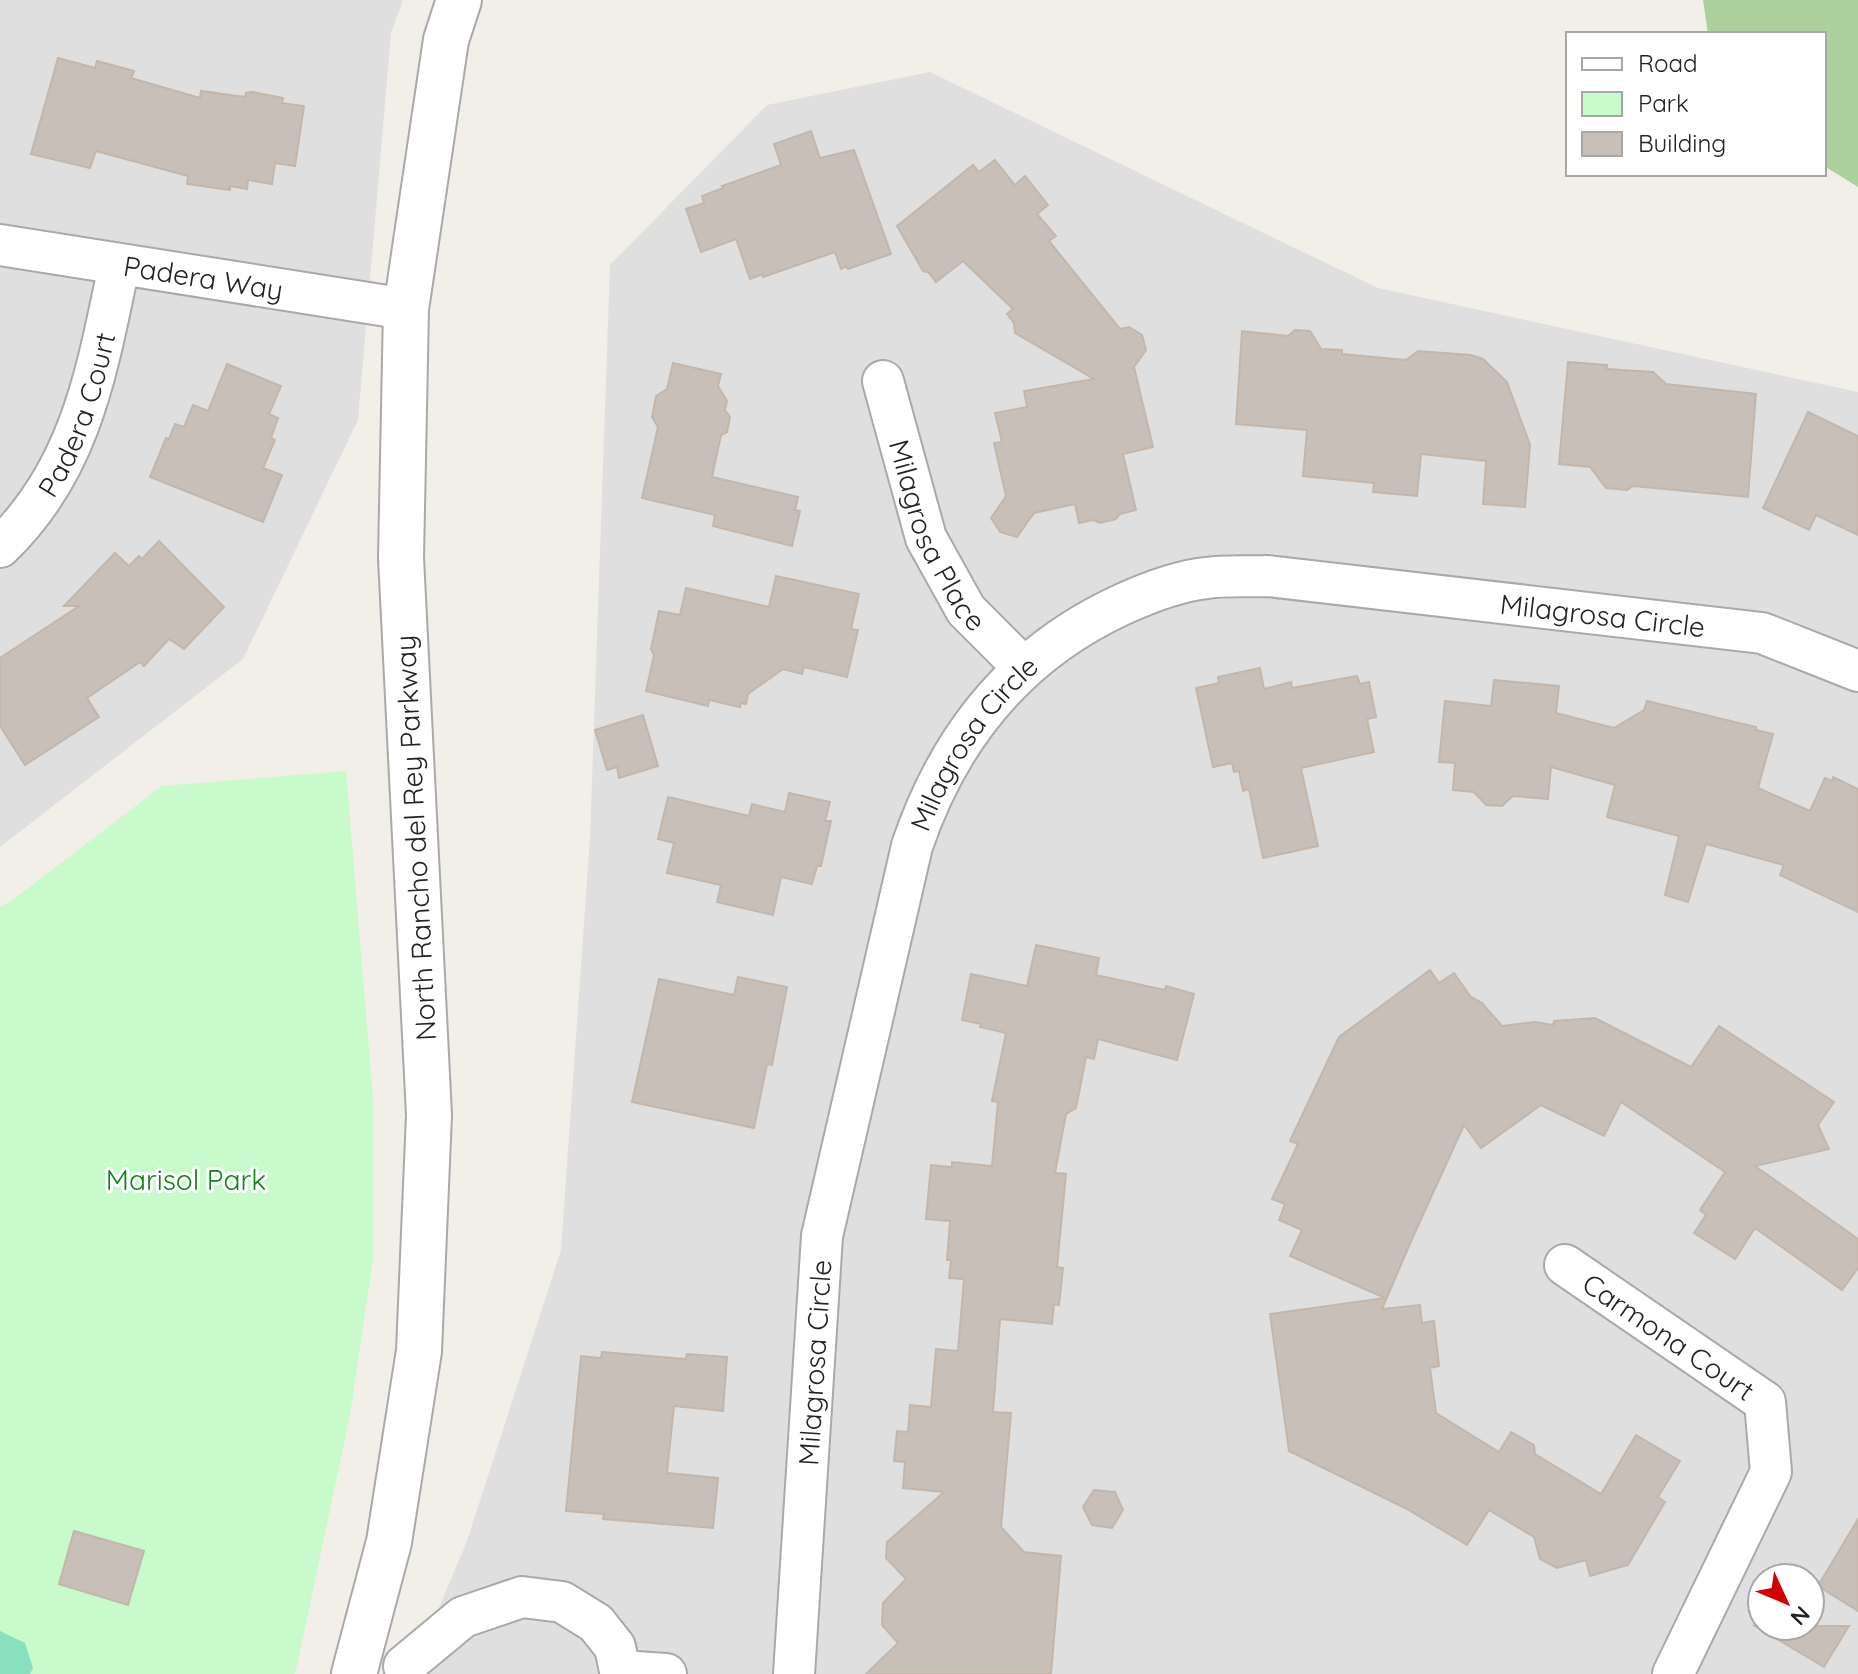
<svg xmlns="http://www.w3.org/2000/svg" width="1858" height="1674" font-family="Quicksand,sans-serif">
<rect width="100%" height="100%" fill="#f2efe9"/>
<g fill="#e0dfdf" fill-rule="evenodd">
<path d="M0 0H403L391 33 358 420 243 659 0 847Z"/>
<path d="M930 72 1378 288 1858 392V1674H411L467 1541 561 1250 590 838 610 265 767 105ZM1762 1578H1810V1626H1762Z"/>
</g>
<path fill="#add19e" d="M1703 0H1858V187L1824 166V34H1708Z"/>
<path fill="#c8facc" d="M346 771 373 1098V1259L350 1415 297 1666 294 1674H0V907L11 901 162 786Z"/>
<path fill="#88e0be" d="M0 1631 25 1643 33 1668 30 1674H0Z"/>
<g fill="#c7bfb8" stroke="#c4b6ab" stroke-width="2">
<path d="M58 58 95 68 97 61 134 71 131 78 200 98 201 91 245 97 246 93 252 92 283 98 282 103 304 106 295 166 275 163 272 184 248 180 247 189 230 186V190L187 184 188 176 96 151 90 168 31 154Z"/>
<path d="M811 131 820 158 854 150 891 254 848 269 846 266 841 269 835 252 763 277V274L750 279 736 239 701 252 686 209 704 203 702 196 723 188 722 186 781 165 774 144Z"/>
<path d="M995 160 1015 185 1025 176 1048 205 1037 214 1056 236 1049 241 1120 329 1129 327 1142 335 1146 350 1134 367 1153 447 1123 454 1136 510 1120 514 1116 519 1100 523 1093 520 1079 523 1075 504 1034 513 1017 537 1000 532 991 518 1006 496 994 443 1002 442 995 413 1027 407 1024 391 1094 379 1015 333 1014 323 1007 314 1013 309 963 261 936 282 928 272 923 271 897 226 973 165 979 172Z"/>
<path d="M1295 330 1310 331 1321 349 1342 350V354L1406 360 1418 351 1471 355 1483 359 1507 382 1530 445 1525 507 1483 504 1486 461 1421 454 1417 496 1373 492 1374 483 1303 476 1307 430 1236 424 1242 331 1288 336Z"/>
<path d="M1568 362 1607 365V369L1653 372 1666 384 1756 394 1748 497 1633 486 1627 490 1606 488 1590 467 1559 464Z"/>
<path d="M673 363 721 374 718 386 727 401 725 410 730 417 727 432 721 435 712 477 798 497 795 510 800 511 792 546 713 526 715 515 642 498 658 427 652 417 656 396 667 389Z"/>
<path d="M227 364 281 386 269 414 278 418 271 438 275 440 263 468 282 475 263 522 150 477 166 438 169 439 175 424 184 427 193 405 208 411Z"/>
<path d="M1808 412 1858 436V535L1816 515 1809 530 1763 508Z"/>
<path d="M159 541 224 607 184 649 169 639 144 666 140 662 87 698 99 717 25 765 0 726V658L79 606H64L115 553 129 566 139 556 142 559Z"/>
<path d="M776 576 859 594 851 629 858 630 847 677 804 667 802 674 783 669 748 694 746 704 741 703 740 707 709 700 708 706 646 691 654 655 651 649 659 611 680 615 686 588 769 607Z"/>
<path d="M1260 668 1264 689 1291 682 1292 688 1357 676 1360 684 1369 682 1376 717 1367 719 1374 752 1301 768 1318 846 1263 858 1249 789 1243 791 1239 771 1234 772 1232 763 1213 767 1196 688 1219 683 1218 677Z"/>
<path d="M1494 680 1559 686 1556 713 1614 728 1644 710 1647 701 1756 727V730L1773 734 1758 788 1810 811 1825 778 1832 781 1833 777 1858 789V912L1780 875 1784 865 1706 844 1688 902 1665 895 1679 836 1607 817 1615 785 1551 767 1548 799 1513 796 1502 806 1486 805 1474 792 1453 790 1455 763 1439 762 1445 701 1491 706Z"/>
<path d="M643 715 658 766 619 778 617 767 607 770 595 730Z"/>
<path d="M789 793 830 802 825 821H831L821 866H817L812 884 781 877 773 915 717 902 721 885 667 873 674 843 658 839 668 797 749 816 752 804 785 812Z"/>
<path d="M1036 945 1099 958 1096 975 1165 990 1166 986 1194 994 1177 1060 1098 1039 1094 1059 1086 1057 1076 1108 1066 1114 1055 1173 1066 1174 1057 1267 1063 1268 1059 1305 1054 1304 1052 1324 1000 1319 993 1412 1011 1413 1001 1527 1024 1552 1061 1556 1051 1674H866L898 1643 882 1625 883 1603 906 1579 886 1558 887 1542 944 1492 903 1488 905 1462 894 1461 897 1431 908 1432 910 1405 931 1407 936 1349 958 1351 964 1279 949 1278 951 1260H947L950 1221 926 1219 931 1165 952 1167V1162L992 1166 998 1102 992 1101 1006 1033 980 1027 981 1024 962 1020 971 974 1027 986Z"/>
<path d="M1430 970 1439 983 1454 973 1471 997 1482 1003 1502 1026 1535 1022 1553 1025 1554 1021 1595 1018 1691 1067 1719 1026 1834 1102 1818 1125 1829 1149 1755 1166 1858 1239V1268L1842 1290 1755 1228 1735 1259 1694 1233 1706 1215 1700 1210 1725 1172 1621 1102 1604 1136 1541 1105 1481 1148 1464 1125 1412 1239 1382 1309 1420 1305 1422 1323 1434 1321 1439 1366 1430 1368 1436 1413 1499 1452 1511 1432 1534 1445 1535 1454 1601 1494 1636 1435 1680 1461 1658 1497 1665 1502 1628 1565 1590 1576 1586 1560 1557 1568 1540 1559 1534 1537 1489 1510 1467 1545 1407 1509 1289 1451 1270 1314 1385 1298 1290 1256 1302 1230 1279 1220 1285 1204 1272 1199 1298 1144 1290 1141 1339 1037Z"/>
<path d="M738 977 787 987 772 1065 767 1064 754 1128 632 1102 659 979 734 995Z"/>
<path d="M602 1352 686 1359 687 1354 727 1357 723 1411 674 1406 667 1473 718 1478 713 1528 603 1519 604 1514 566 1511 581 1356 601 1358Z"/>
<path d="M1094 1490 1115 1492 1123 1510 1112 1528 1092 1525 1083 1507Z"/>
<path d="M1858 1519V1611L1818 1586Z"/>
<path d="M74 1531 144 1551 128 1605 59 1584Z"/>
<path d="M1755 1626H1849L1824 1667Z"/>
</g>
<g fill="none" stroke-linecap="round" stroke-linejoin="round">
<defs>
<g id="minor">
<path id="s1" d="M0 245 406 309"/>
<path id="s2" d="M883 381 926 538 966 610 1024 668"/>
<path id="s3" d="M0 547C81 470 97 370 119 266"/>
<path id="s4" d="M1565 1265 1765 1402 1771 1472 1673 1674"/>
<path d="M404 1666 463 1617 522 1597 562 1602 596 1623 615 1647 620 1671 666 1674"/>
<path id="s5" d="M794 1674 822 1236 912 846C949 737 1015 654 1121 605 1147 593 1178 581 1207 578 1227 575 1248 577 1268 576L1762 633 1858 671"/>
</g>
<path id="tertiary" d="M354 1674 389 1542 419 1351 429 1115 401 558 406 309 446 40 459 0"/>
</defs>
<use href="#minor" stroke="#a9a9a9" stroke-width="44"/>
<use href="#tertiary" stroke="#a9a9a9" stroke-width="48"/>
<use href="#minor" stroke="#fff" stroke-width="40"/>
<use href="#tertiary" stroke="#fff" stroke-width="44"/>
</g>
<g text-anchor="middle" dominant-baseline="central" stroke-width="6" stroke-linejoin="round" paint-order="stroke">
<g font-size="28" fill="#222" stroke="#fff">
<text stroke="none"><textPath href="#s1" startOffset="206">Padera Way</textPath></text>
<text stroke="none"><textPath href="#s3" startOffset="156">Padera Court</textPath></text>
<text stroke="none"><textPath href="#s2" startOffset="164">Milagrosa Place</textPath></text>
<text stroke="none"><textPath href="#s5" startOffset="1656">Milagrosa Circle</textPath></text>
<text stroke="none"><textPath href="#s5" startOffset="960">Milagrosa Circle</textPath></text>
<text transform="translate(415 838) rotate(-93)">North Rancho del Rey Parkway</text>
<text stroke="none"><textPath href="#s4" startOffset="126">Carmona Court</textPath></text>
<text stroke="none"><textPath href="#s5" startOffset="312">Milagrosa Circle</textPath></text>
</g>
<g font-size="28" fill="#0c8416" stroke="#fff">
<text x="186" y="1179">Marisol Park</text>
</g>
</g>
<rect x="1566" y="32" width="260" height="144" fill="#ffffff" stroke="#a7a7a7" stroke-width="2"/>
<rect x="1582" y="58" width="40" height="12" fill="#ffffff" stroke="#a7a7a7" stroke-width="2"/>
<text x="1638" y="72" font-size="24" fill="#222222">Road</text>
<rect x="1582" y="92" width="40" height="24" fill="#c8facc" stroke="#a7a7a7" stroke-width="2"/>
<text x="1638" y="112" font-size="24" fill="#222222">Park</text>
<rect x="1582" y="132" width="40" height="24" fill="#c7bfb8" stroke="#a7a7a7" stroke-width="2"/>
<text x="1638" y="152" font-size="24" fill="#222222">Building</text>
<g transform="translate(1786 1602) rotate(134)"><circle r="38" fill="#ffffff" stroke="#a7a7a7" stroke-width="2"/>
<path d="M0-6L14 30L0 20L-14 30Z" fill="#d40000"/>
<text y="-12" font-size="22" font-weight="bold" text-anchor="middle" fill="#222222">N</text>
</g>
</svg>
